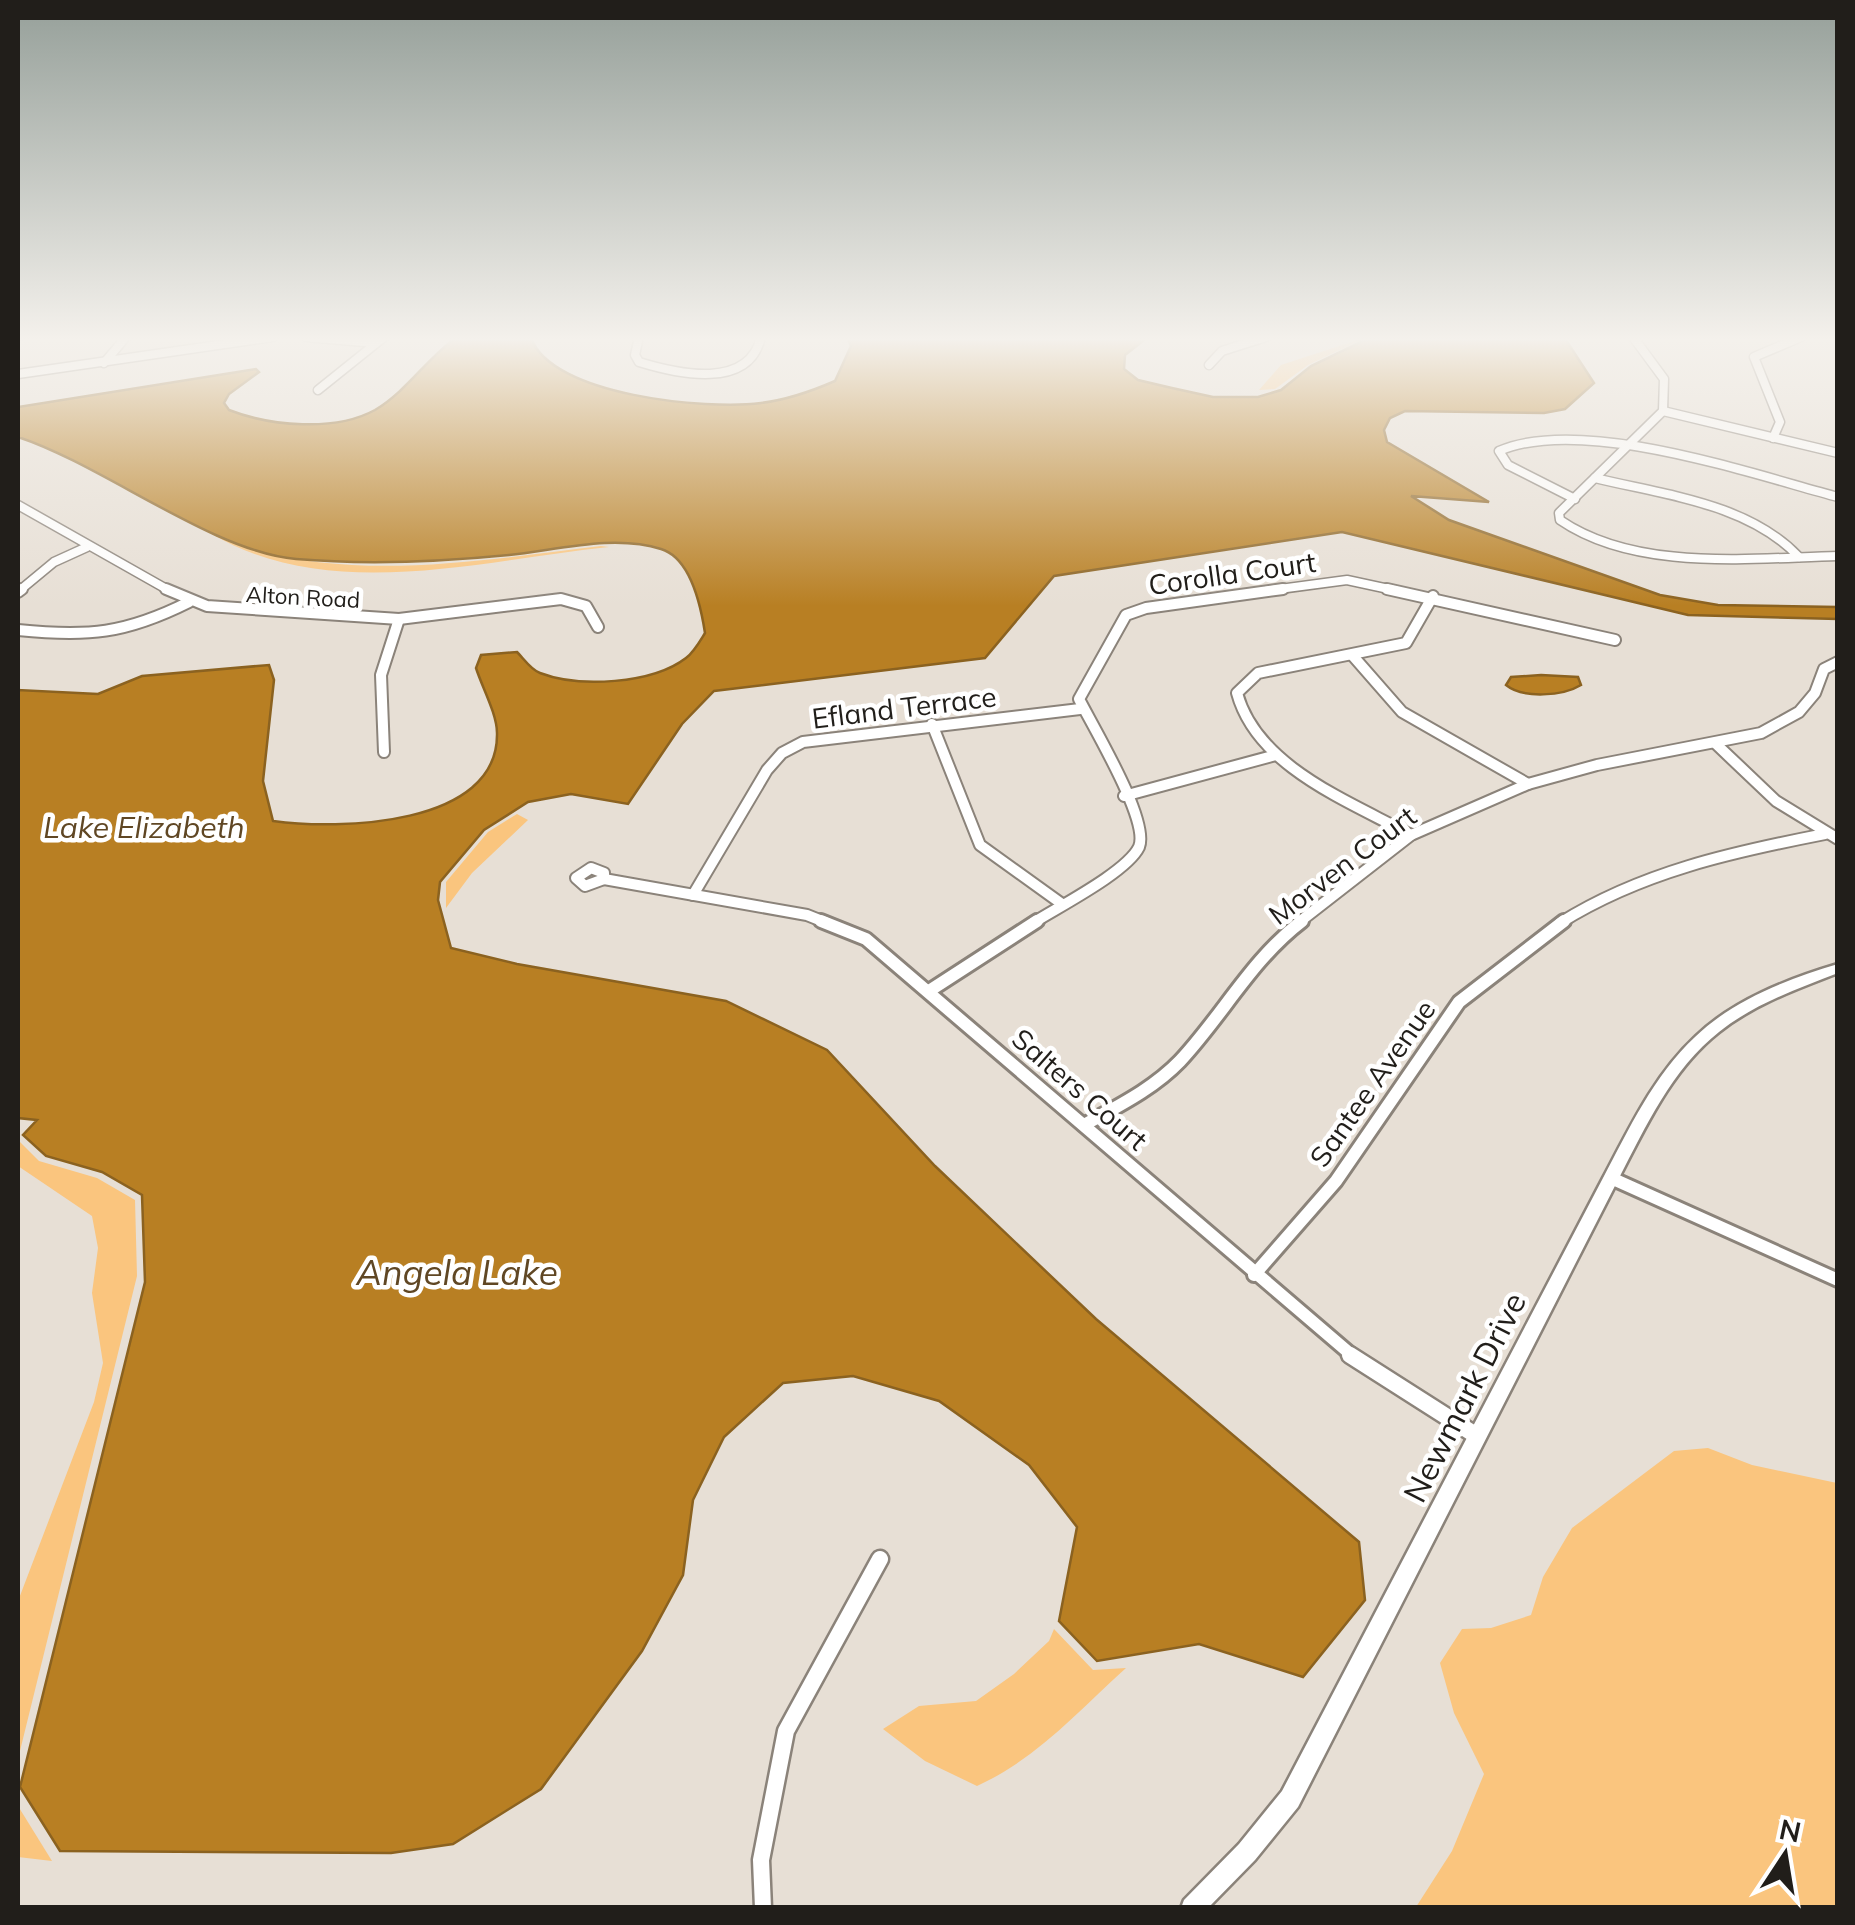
<svg xmlns="http://www.w3.org/2000/svg" width="1855" height="1925" font-family="Mulish,sans-serif">
<rect width="100%" height="100%" fill="#e7dfd5"/>
<g fill="#fac57e">
<path d="M1367 337 1308 365 1275 389 1259 390 1281 365Z"/>
<path d="M212 534C333 587 474 561 601 546L609 547C481 560 330 604 212 534Z"/>
<path d="M517 814 528 820 472 873 446 908V882L488 832Z"/>
<path d="M18 1140 39 1161 97 1178 135 1200 137 1276 18 1759V1601L94 1402 103 1363 92 1293 98 1248 92 1216 18 1166Z"/>
<path d="M1708 1448 1752 1465 1837 1483V1907H1416L1452 1851 1484 1774 1454 1713 1440 1663 1462 1629 1491 1628 1531 1615 1543 1577 1572 1528 1674 1451Z"/>
<path d="M1054 1629 1093 1670 1126 1668C1077 1712 1038 1758 977 1786L925 1761 883 1729 919 1706 976 1701 1014 1674 1049 1641Z"/>
<path d="M18 1806 52 1861 18 1857Z"/>
</g>
<g fill="#b87f23" stroke="#8b6220" stroke-width="2.5">
<path d="M457 337 531 338C552 396 707 410 761 403 786 400 812 391 835 381L851 346 847 337H1148L1125 355 1124 369 1138 380 1172 388 1213 397H1258L1281 390 1311 366 1371 337H1564L1594 383 1565 409 1544 413 1405 411 1390 418 1384 430 1387 442 1489 502 1411 496 1449 520 1660 595 1718 605 1837 607V619L1688 615 1342 532 1054 576 985 658 714 691 682 724 628 804 571 794 528 802 484 830 440 882 438 900 451 948 517 964 726 1001 827 1050 935 1166 1096 1319 1359 1542 1365 1600 1303 1677 1199 1644 1097 1661 1059 1621 1077 1527 1029 1465 939 1401 853 1376 783 1383 724 1437 693 1500 683 1575 642 1651 541 1789 453 1844 391 1853 60 1851 20 1787 145 1282 142 1195 102 1172 46 1156 23 1135 37 1120 18 1118V690L98 694 142 676 269 665 274 680 263 781 273 821C337 830 499 827 497 733 497 714 482 687 476 668L481 655 517 652C524 659 531 670 540 673 579 688 652 684 686 658 694 652 700 641 705 633 701 607 691 558 661 549 614 534 557 550 509 555 438 562 367 565 296 559 213 552 103 465 18 437V407L256 369 259 372 229 394 224 403 229 410C270 426 335 432 375 410 407 391 428 357 457 337Z"/>
<path d="M1541 675 1578 677 1581 685C1563 696 1523 699 1506 685L1511 677Z"/>
</g>
<g fill="none" stroke-linecap="round" stroke-linejoin="round">
<defs>
<g id="minor-far3">
<path d="M306 337 376 343"/>
<path d="M639 337 635 355 639 362C678 374 749 390 761 337"/>
<path d="M1633 337 1664 379 1663 411 1559 513 1560 520C1636 572 1750 558 1838 556"/>
<path d="M104 363 126 337"/>
<path d="M1209 365 1222 351 1266 337"/>
<path d="M18 374 273 337"/>
<path d="M318 390 384 337"/>
<path d="M1663 411 1838 453"/>
<path d="M1773 438 1780 422 1754 357 1801 337"/>
<path d="M1595 478C1664 495 1748 503 1799 557"/>
<path d="M1575 499 1508 465 1499 451C1582 415 1751 474 1838 497"/>
<path d="M18 505 170 591"/>
<path d="M19 591 54 562 87 547"/>
<path d="M1265 591 1347 580 1398 591"/>
</g>
<g id="minor-far2">
<path d="M166 589 207 606 399 619 561 599 586 606 598 627"/>
<path d="M1387 589 1615 640"/>
<path d="M18 592 22 589"/>
<path d="M18 630C88 637 125 634 189 602"/>
<path d="M1353 656 1402 712 1528 784"/>
<path d="M932 724 980 845 1062 904"/>
<path d="M1715 743 1776 801 1838 839"/>
<path d="M384 752 381 675 399 619"/>
<path d="M1124 796 1276 755"/>
<path d="M1411 835C1349 801 1257 767 1237 693L1258 673 1406 643 1433 596"/>
<path d="M591 868 604 873V879L585 886 576 878Z"/>
<path d="M604 879 807 915 827 923"/>
<path d="M693 895 767 770 782 753 803 742 1080 709"/>
<path d="M1033 923C1058 907 1127 872 1139 847 1150 821 1093 727 1079 699L1126 615 1146 608 1283 589"/>
<path d="M1298 923 1411 835 1528 784 1597 765 1761 733 1799 712 1815 693 1824 669 1838 662"/>
<path d="M1560 923C1641 872 1733 852 1825 834"/>
</g>
<g id="minor-far1">
<path d="M821 921 866 939 1354 1357"/>
<path d="M929 991 1037 921"/>
<path d="M1084 1125C1118 1106 1153 1089 1180 1061 1223 1015 1251 960 1302 921"/>
<path d="M1611 1178 1838 1280"/>
<path d="M1254 1275 1336 1181 1459 1002 1564 921"/>
</g>
<g id="minor">
<path d="M1350 1355 1477 1436"/>
<path d="M763 1908 761 1860 786 1731 880 1559"/>
</g>
<g id="tertiary">
<path d="M18 337H23L18 340Z"/>
<path d="M1838 964V973C1797 989 1754 1004 1719 1032 1672 1069 1646 1126 1619 1178L1298 1807 1255 1860 1208 1908H1181L1184 1900 1239 1844 1282 1791 1603 1178C1629 1129 1654 1075 1695 1037 1733 1000 1788 979 1838 964Z"/>
</g>
</defs>
<use href="#minor-far3" stroke="#8b837a" stroke-width="11"/>
<use href="#minor-far2" stroke="#8b837a" stroke-width="14"/>
<use href="#minor-far1" stroke="#8b837a" stroke-width="18"/>
<use href="#minor" stroke="#8b837a" stroke-width="21"/>
<use href="#tertiary" stroke="#8b837a" stroke-width="5"/>
<use href="#minor-far3" stroke="#fff" stroke-width="8"/>
<use href="#minor-far2" stroke="#fff" stroke-width="10"/>
<use href="#minor-far1" stroke="#fff" stroke-width="12"/>
<use href="#minor" stroke="#fff" stroke-width="16"/>
<use href="#tertiary" fill="#fff" fill-rule="evenodd"/>
</g>
<linearGradient id="sky" x2="0" y2="1"><stop stop-color="#959f99"/><stop offset="0.56" stop-color="#f4f1ec"/><stop offset="1" stop-color="#f4f1ec" stop-opacity="0"/></linearGradient>
<rect width="1855" height="606" fill="url(#sky)"/>
<g text-anchor="middle" dominant-baseline="central" stroke-width="9" stroke-linejoin="round" paint-order="stroke">
<g font-size="22" fill="#211e1a" stroke="#fff">
<text transform="translate(303 597) rotate(3)">Alton Road</text>
</g>
<g font-size="28" fill="#211e1a" stroke="#fff">
<text transform="translate(1232 573) rotate(-8)">Corolla Court</text>
<text transform="translate(904 707) rotate(-7)">Efland Terrace</text>
<text transform="translate(1342 865) rotate(-37)">Morven Court</text>
<text transform="translate(1372 1083) rotate(-55)">Santee Avenue</text>
<text transform="translate(1080 1089) rotate(41)">Salters Court</text>
</g>
<g font-size="30" font-style="italic" fill="#604724" stroke="#fff">
<text x="144" y="827">Lake Elizabeth</text>
</g>
<g font-size="32" fill="#211e1a" stroke="#fff">
<text transform="translate(1464 1397) rotate(-63)">Newmark Drive</text>
</g>
<g font-size="35" font-style="italic" fill="#604724" stroke="#fff">
<text x="457" y="1272">Angela Lake</text>
</g>
</g>
<rect width="1855" height="1925" fill="none" stroke="#211e1a" stroke-width="40"/>
<g transform="translate(1785 1855) rotate(12)" stroke="#ffffff" stroke-width="8" paint-order="stroke">
<path d="M0-8L18 38L0 25L-18 38Z" fill="#211e1a"/>
<text y="-15" font-size="28" font-weight="bold" text-anchor="middle" fill="#211e1a">N</text>
</g>
</svg>
